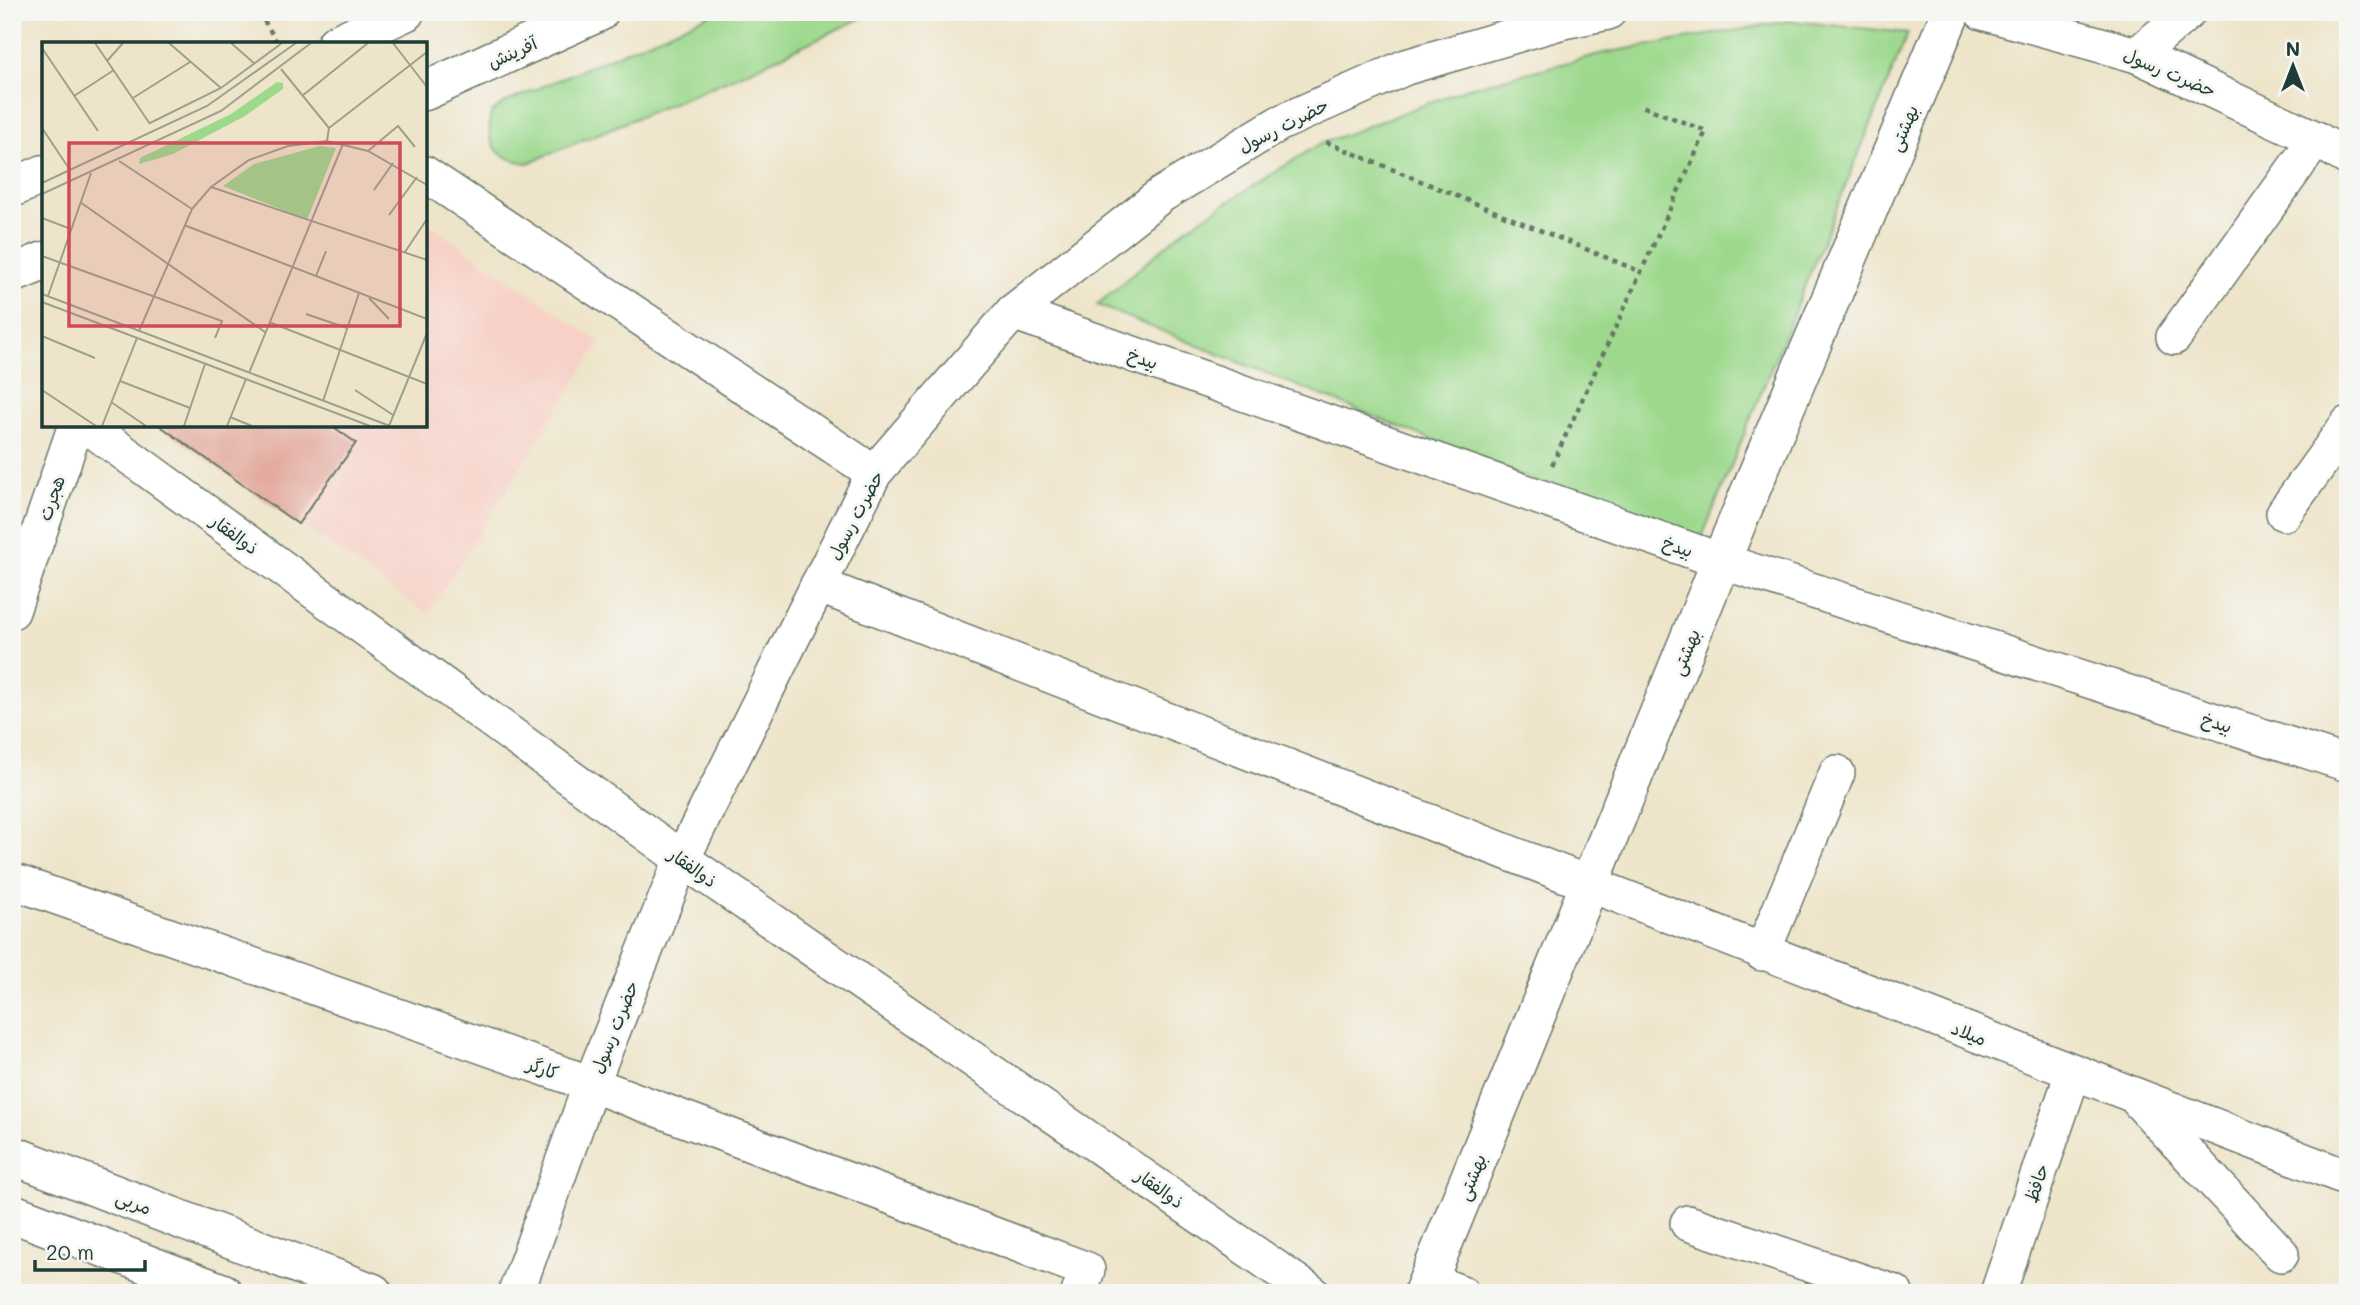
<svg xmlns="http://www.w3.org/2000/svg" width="2360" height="1305" font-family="Mali,'Playpen Sans Arabic',sans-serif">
<rect width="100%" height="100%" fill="#f6f6f2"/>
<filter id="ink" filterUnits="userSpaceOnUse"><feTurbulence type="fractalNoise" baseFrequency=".0143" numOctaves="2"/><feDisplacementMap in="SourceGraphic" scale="14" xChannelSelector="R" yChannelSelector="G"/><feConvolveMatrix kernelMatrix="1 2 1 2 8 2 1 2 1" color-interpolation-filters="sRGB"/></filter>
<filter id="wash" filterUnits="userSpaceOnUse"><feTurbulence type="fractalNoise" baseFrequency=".00686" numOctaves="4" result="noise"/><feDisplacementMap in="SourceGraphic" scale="28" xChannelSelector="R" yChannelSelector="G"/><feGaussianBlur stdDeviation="1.57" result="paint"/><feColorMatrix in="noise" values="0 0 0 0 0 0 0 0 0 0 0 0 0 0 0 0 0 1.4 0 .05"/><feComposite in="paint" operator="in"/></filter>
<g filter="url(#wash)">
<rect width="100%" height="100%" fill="#eee4c9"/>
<path fill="#f7d1c7" d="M425 221 600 342 428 614 159 425H425Z"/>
<g fill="#9dd98d" stroke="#5e8b60" stroke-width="2">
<path d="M716 12H874L742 74 528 163C497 159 485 145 491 113L504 103Z"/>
<path d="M1790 21 1908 33 1698 547 1097 305 1185 229 1318 145 1468 88 1604 53Z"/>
</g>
<g id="blocks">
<path fill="#e3a99d" d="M159 425H331L356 443 298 524Z"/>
</g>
</g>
<g filter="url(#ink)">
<use href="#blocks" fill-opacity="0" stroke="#677768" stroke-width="2"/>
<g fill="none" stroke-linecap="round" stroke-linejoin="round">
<defs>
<g id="street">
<path d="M1982 12 2137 55 2316 139 2348 158"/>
<path d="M2137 55 2188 12"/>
<path d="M425 174 874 473"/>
<path d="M1013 312 1721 561 2348 764"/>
<path d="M2174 337 2316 139"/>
<path d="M86 425 682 859 1312 1293"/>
<path d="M2284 513 2348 424"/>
<path d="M818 585 2348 1178"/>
<path d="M12 611 76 425"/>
<path d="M12 881 591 1084 1087 1270 1079 1293"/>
<path d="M1762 953 1837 773"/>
<path d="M2138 1100 2281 1254"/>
<path d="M1688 1223 1895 1293"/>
<path d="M1428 1280 1461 1293"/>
<path d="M516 1293 591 1084 682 859 874 473 1013 312 1161 195 1280 123 1406 67 1563 21 1608 12"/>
<path d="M1998 1293 2073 1073"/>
</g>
<g id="secondary">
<path d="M336 44 405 12"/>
<path d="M425 91 599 12"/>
<path d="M12 188 44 174"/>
<path d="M12 274 44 261"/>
<path d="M12 1155 373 1293"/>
<path d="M12 1213 223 1293"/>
<path d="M1423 1293 1721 561 1951 12"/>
</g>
</defs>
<use href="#street" stroke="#677768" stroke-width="38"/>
<use href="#secondary" stroke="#677768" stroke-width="41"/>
<g stroke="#677768" stroke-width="4.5" stroke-dasharray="5 5" stroke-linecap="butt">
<path d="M259 12 278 44"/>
<path d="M1326 142 1639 271"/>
<path d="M1552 465 1706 131 1642 106"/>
</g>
<use href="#street" stroke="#fff" stroke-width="35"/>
<use href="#secondary" stroke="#fff" stroke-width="38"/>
</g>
</g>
<g text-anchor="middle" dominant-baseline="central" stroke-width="6" stroke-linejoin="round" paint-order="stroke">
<g font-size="18" fill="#1f3d34" stroke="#f6f6f2">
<text transform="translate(512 52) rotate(-24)">آفرینش</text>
<text transform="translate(2170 72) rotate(23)">حضرت رسول</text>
<text transform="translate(1283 125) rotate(-27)">حضرت رسول</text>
<text transform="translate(1903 128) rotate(-67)">بهشتی</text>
<text transform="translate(1143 358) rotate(19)">بیدخ</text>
<text transform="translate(51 498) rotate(-71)">هجرت</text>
<text transform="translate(855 515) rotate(-62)">حضرت رسول</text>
<text transform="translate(235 534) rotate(36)">ذوالفقار</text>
<text transform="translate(1678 546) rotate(19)">بیدخ</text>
<text transform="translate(1685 652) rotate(-68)">بهشتی</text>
<text transform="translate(2217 722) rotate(18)">بیدخ</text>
<text transform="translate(693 867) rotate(35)">ذوالفقار</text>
<text transform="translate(614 1027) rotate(-68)">حضرت رسول</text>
<text transform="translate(1969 1033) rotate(21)">میلاد</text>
<text transform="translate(543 1068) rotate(19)">کارگر</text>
<text transform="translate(1471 1177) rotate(-68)">بهشتی</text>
<text transform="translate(2036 1183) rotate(-71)">حافظ</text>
<text transform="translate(1160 1188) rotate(35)">ذوالفقار</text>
<text transform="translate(134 1202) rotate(21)">مربی</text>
</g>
</g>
<g transform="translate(42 42)">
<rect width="385" height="385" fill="#eee4c9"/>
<path d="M235 40 241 41V47L203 74 131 112 97 122 98 116 189 72ZM278 104 294 106 265 178 181 144 212 122Z" fill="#9dd98d"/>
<path fill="none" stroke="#9ba18d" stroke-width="2" d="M53 1 108 82M127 1 179 46M189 1 213 22M351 1 385 45M0 6 56 89M65 19 81 1M239 27 287 86M32 54 72 28M260 54 326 1M91 56 148 20M108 81 179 46 240 1M0 86 28 128M285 99 287 86 385 10M326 109 356 84 373 105M77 119 150 167M0 141 165 64 254 1M169 145 385 218M332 148 351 121M0 152 179 69 269 1M38 160 223 290M347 173 375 135M0 176 29 187M142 183 385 277M363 210 385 177M0 214 180 279 173 296M274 234 284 209M0 252 348 384M6 254 49 131M327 256 347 277M0 260 328 384M264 272 305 286M227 280 385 342M97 289 150 167 169 145 207 118 246 104 285 99 326 109 385 143M0 294 53 316M207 331 301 102M78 339 148 366M0 348 54 384M313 348 351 373M281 359 317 251M69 360 104 384M188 375 210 384M60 384 95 296M142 384 163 322M185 384 204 337M347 384 385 291"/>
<path fill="#d1495b" fill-opacity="0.15" stroke="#d1495b" stroke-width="3.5" d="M27 101H358V284H27Z"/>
<rect width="385" height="385" fill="none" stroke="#1f3d34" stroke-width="3.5"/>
</g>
<rect width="2360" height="1305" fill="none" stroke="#f6f6f2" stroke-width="42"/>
<g transform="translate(2293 66)" stroke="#f6f6f2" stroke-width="5" paint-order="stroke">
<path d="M0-5L12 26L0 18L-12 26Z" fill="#1f3d34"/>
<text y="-10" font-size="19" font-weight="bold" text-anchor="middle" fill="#1f3d34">N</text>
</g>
<path d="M35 1260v10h110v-10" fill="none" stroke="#1f3d34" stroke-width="3.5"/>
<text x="46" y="1260" font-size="21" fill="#1f3d34" stroke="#f6f6f2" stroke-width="5" paint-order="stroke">20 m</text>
</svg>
